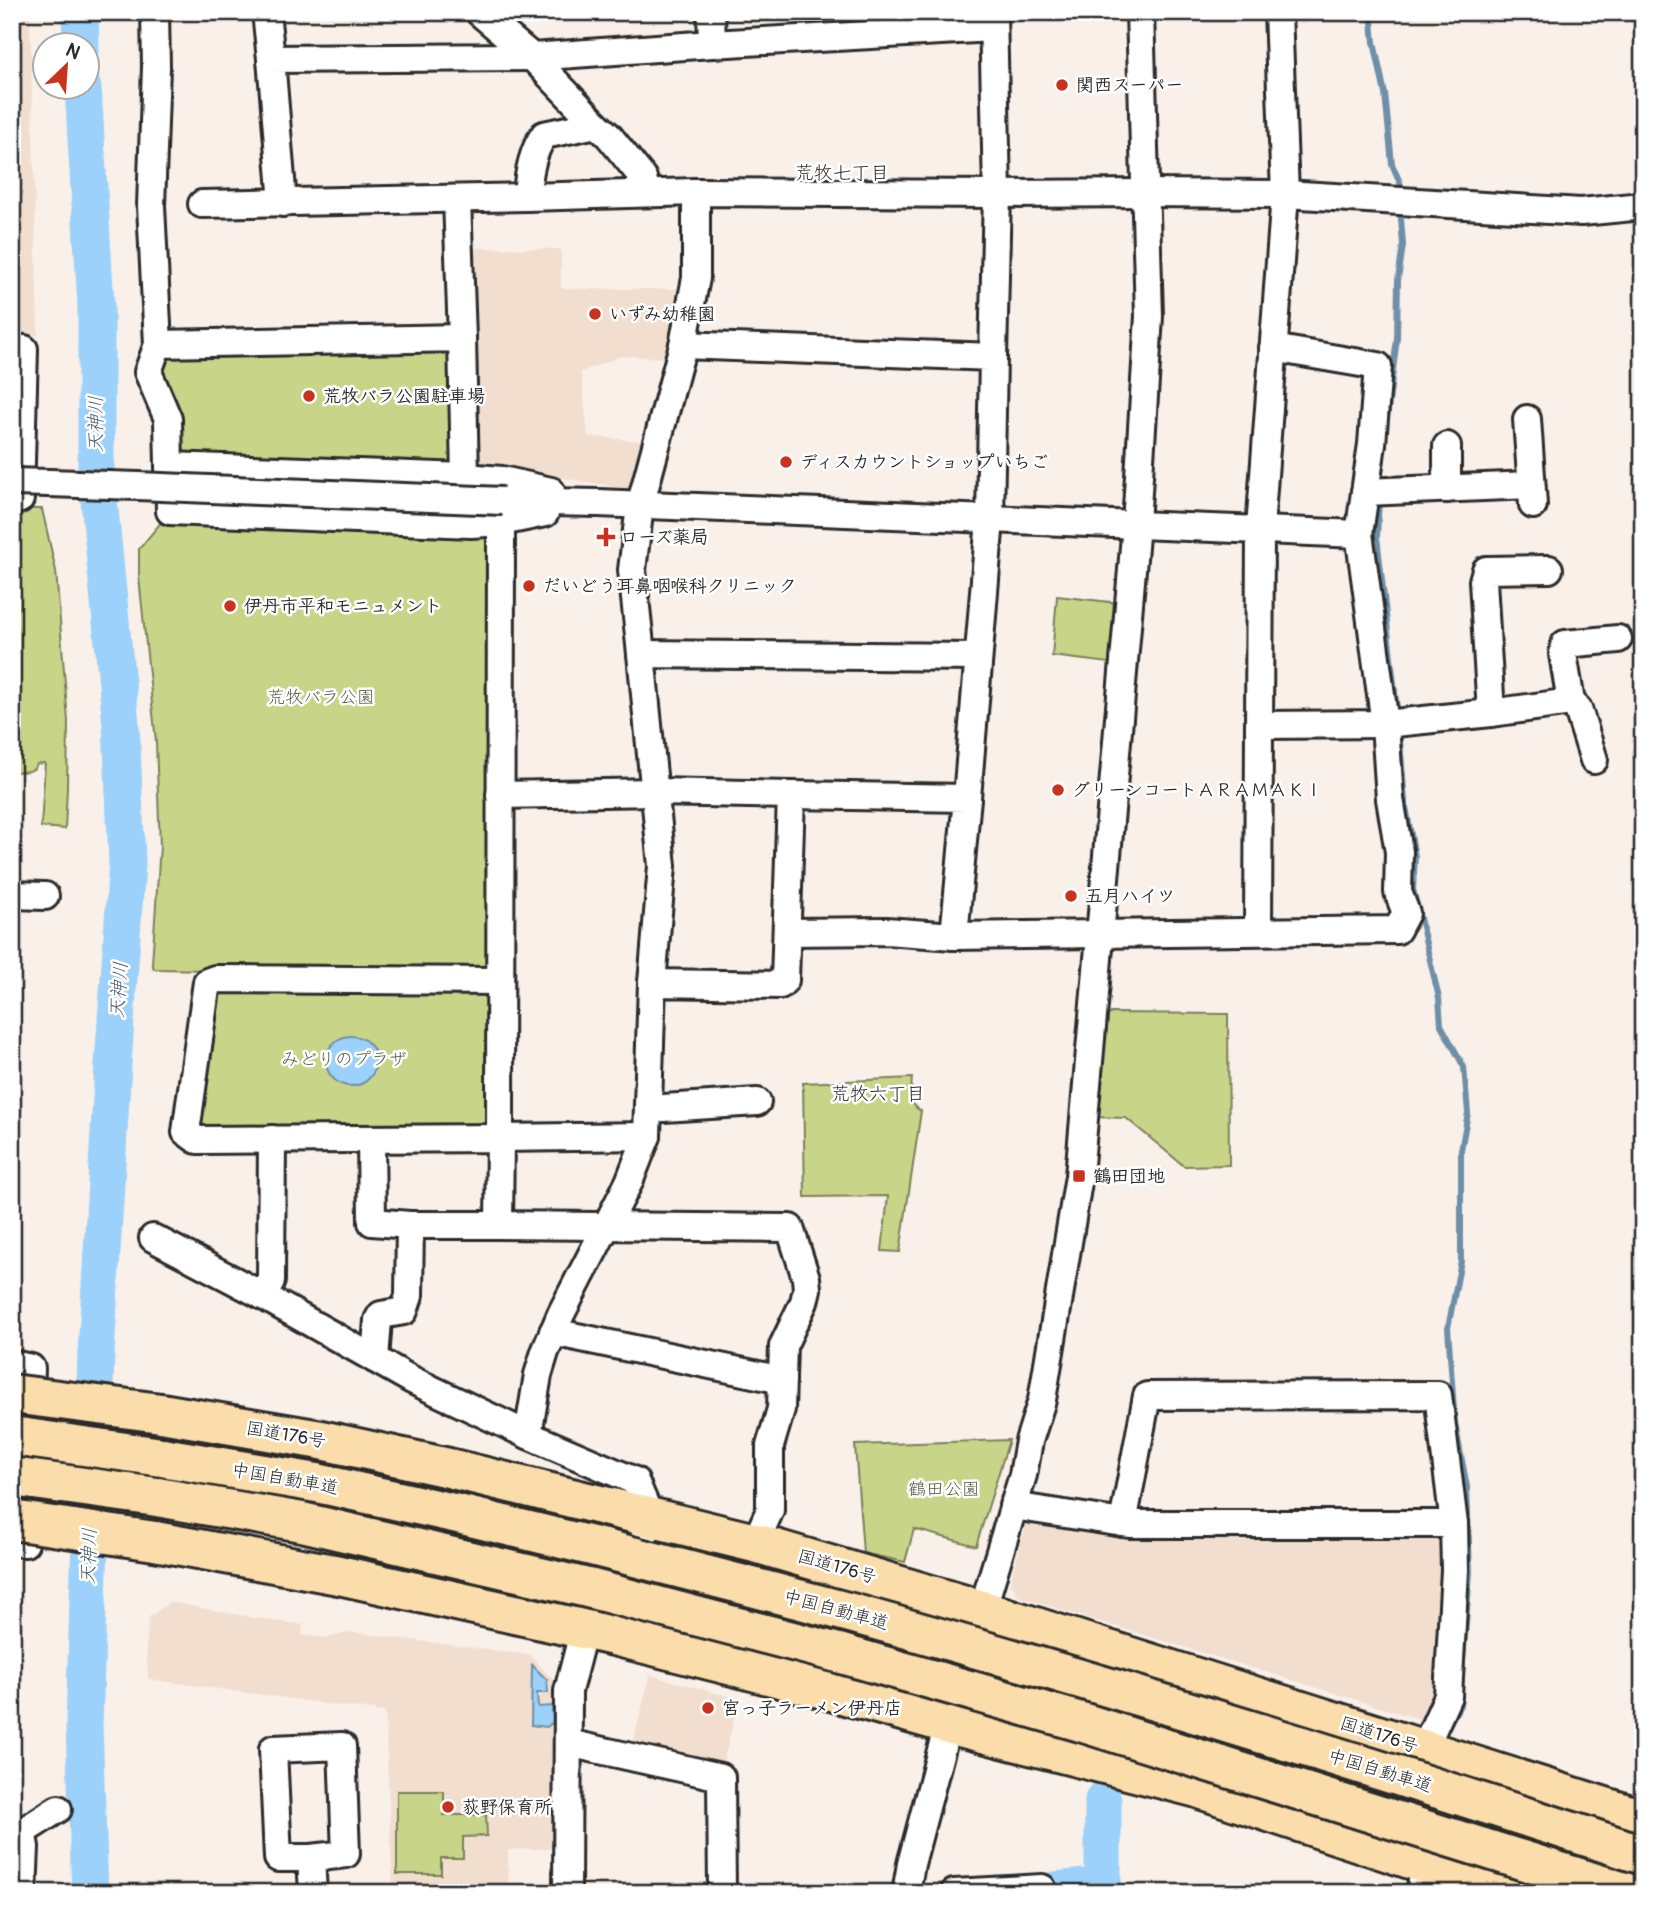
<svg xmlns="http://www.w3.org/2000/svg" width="1655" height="1905" font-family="Pangolin,'Klee One',sans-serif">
<rect width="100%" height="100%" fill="#f9f0e9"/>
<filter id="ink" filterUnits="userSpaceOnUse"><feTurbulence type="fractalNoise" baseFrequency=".0143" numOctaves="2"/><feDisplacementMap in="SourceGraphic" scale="14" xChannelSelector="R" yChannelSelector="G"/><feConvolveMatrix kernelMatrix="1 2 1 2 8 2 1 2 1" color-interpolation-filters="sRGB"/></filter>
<g filter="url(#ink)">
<g fill="#f2decf">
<path d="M12 12H30L38 335 12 334Z"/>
<path d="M466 248 561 249V287L565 289H687L671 358 621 356 581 372 588 436 650 442 636 490 526 472 484 469 473 462Z"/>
<path d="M1028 1518 1440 1535 1449 1541 1440 1700 1429 1722 1019 1597 1010 1582Z"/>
<path d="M170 1602 255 1618 303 1625 302 1635 327 1638 350 1632 530 1655 553 1680 557 1848 508 1850 509 1893H393L385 1712 148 1679 146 1647 149 1617Z"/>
<path d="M650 1675 739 1699 721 1771 632 1747Z"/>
</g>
<g fill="#c8d589" stroke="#7a805a" stroke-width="2">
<path d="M453 350 457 462 451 470 185 460 173 452 156 357 161 352Z"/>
<path d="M12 509H42L56 571 68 721 67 788 65 829 41 827 45 763 37 764C33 774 22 771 12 772Z"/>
<path d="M163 520 484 533 491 539 489 969 482 974 154 969 152 963 160 846 156 742 139 577V549Z"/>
<path d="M1057 596 1118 603 1109 663 1052 656Z"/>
<path d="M489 986 492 1124 485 1132 203 1131 195 1121 213 990Z"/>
<path d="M1111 1013 1228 1014 1229 1165 1184 1166 1126 1118 1092 1117 1103 1020Z"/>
<path d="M912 1078C911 1091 908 1104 921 1111L900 1252 882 1251 888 1196 805 1197 803 1083Z"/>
<path d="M1009 1440 976 1546 914 1529 905 1562 863 1553 855 1445Z"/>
<path d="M397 1791H444V1815H486L487 1836 463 1837V1858H441V1874H397Z"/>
</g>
<g fill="#9bd1fa" stroke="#6e8fa7" stroke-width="2">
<circle cx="351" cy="1061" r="25"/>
<path d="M532 1665 547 1680 548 1693H537L538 1707 552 1706 553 1722 547 1727 531 1725Z"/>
</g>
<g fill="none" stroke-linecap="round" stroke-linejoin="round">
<g stroke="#6e8fa7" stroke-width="6">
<path d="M1371 12 1374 42 1385 94 1392 164 1401 185V196"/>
<path d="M1387 419 1397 338 1398 280 1403 245 1400 206"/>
<path d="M1380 485 1383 457"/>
<path d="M1379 499 1377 537 1398 718"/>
<path d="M1399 729 1405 801 1415 857 1413 889 1439 998 1441 1025 1464 1067 1468 1113 1461 1150V1261L1448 1328 1455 1423 1467 1487 1470 1572 1462 1674"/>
<path d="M1448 1727 1460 1705 1461 1692"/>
</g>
<g stroke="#9bd1fa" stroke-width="37">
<path d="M80 12 81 46"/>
<path d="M83 88 96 305V469L121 724 127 863 113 1064 96 1354 84 1726 90 1893"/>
<path d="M1055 1890 1097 1886 1103 1881V1800"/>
</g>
<defs>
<g id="minor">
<path d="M155 12 156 67 151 206 158 344 148 372 168 419 170 511 471 524 501 522 545 513"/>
<path d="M266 12 271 59"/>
<path d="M479 12 532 57 596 124"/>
<path d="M993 12 997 194 993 357"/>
<path d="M712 44 993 28"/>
<path d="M527 197 696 192 997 194 1145 193 1285 194 1581 212 1643 206"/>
<path d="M457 199 462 338"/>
<path d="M283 203 271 59 532 57 712 44 711 12"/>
<path d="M202 204 527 197C528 176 532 152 544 135L596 124 609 136 643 178 647 193"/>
<path d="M158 344 462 338 465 477 502 480 551 491"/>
<path d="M683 345 696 278V192"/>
<path d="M12 348 24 349 20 499 12 502"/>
<path d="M1527 419 1533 505"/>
<path d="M1447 446V489"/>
<path d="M170 466 465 477"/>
<path d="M49 483 138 486"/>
<path d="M1365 492 1531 485"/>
<path d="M503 501 598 503 1359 534 1372 444 1378 366 1273 348"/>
<path d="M501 522 500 1138 647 1136"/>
<path d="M641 654 632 570 640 506 683 345 993 357 990 519 967 798"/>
<path d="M1491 713 1571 702"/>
<path d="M1259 725 1385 724 1491 713 1483 581 1486 570 1549 569"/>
<path d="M1594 760 1578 709 1571 702 1563 654 1565 644 1618 639"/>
<path d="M500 795 656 792 791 795 785 980 780 985 652 983 647 1136 629 1182 561 1314 545 1352 538 1375 528 1435"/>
<path d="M791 795 967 798 954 936"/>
<path d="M12 895 45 896"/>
<path d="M1258 931 1260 529 1285 194 1278 12"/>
<path d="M787 932 886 931 954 936 1397 930 1406 913 1398 892 1399 852 1390 799 1385 724 1359 533"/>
<path d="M500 981 215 979 207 982 186 1132 197 1140 500 1138 499 1225 790 1228 806 1278 807 1289 804 1302 783 1346 781 1409 770 1446V1510L755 1543"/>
<path d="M652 983 662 866 641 654 978 657"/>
<path d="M648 1109 757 1102"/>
<path d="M371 1139 372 1222 410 1225H499"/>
<path d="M153 1238 256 1292 412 1380 528 1435 635 1481 650 1516 614 1636"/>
<path d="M263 1296 271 1281 272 1139"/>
<path d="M553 1332 782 1380"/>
<path d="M375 1359 378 1320 381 1315 404 1311 409 1296 410 1225"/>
<path d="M12 1364 31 1368 25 1543 12 1542"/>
<path d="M1013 1506 1123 1523 1147 1396 1438 1395 1454 1524 1455 1570 1448 1696 1424 1749"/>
<path d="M1123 1523 1132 1524H1454"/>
<path d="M568 1743 721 1777 722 1893"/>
<path d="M342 1746 346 1854 311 1858H278L273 1749Z"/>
<path d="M12 1827 22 1832 25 1847 23 1893"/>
<path d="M22 1832 58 1809"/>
<path d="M311 1858 313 1893"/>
<path d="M567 1893 568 1691 584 1629"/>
<path d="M906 1893 911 1864 948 1724 1023 1475 1029 1441 1042 1400 1079 1176 1136 524 1149 316 1140 12"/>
<path d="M954 1893 1042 1888 1043 1893"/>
<path d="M1420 1893 1425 1864"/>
</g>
<g id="highway">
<path d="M161 1413 321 1440 449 1468 755 1543 982 1610 1643 1819"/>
<path d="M162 1457 317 1483 458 1514 604 1549"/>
<path d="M157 1497 302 1522 592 1589"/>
<path d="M155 1541 339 1575 614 1636 828 1690 948 1724 1194 1787 1512 1893"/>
</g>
</defs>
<use href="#minor" stroke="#2b2b2b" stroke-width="32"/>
<use href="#highway" stroke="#2b2b2b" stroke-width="44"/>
<use href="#minor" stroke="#fff" stroke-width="26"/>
<use href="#highway" stroke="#fbddab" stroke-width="38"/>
<defs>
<g id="minor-bridge">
<path d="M12 482 49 483"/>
<path d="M138 486 503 501"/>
</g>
<g id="highway-bridge">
<path d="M12 1394 161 1413"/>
<path d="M12 1436 162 1457"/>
<path d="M12 1477 157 1497"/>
<path d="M12 1520 155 1541"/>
<path d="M604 1549C686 1570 769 1591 851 1613 1117 1687 1381 1769 1643 1855"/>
<path d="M592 1589 842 1654 1081 1722 1627 1893"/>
</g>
</defs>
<use href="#minor-bridge" stroke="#2b2b2b" stroke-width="32" stroke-linecap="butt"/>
<use href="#highway-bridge" stroke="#2b2b2b" stroke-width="44" stroke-linecap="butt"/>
<use href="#minor-bridge" stroke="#fff" stroke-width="26"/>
<use href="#highway-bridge" stroke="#fbddab" stroke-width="38"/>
</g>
</g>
<g fill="#c8321e" stroke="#fff" stroke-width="2.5">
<circle cx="1062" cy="85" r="7"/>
<circle cx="595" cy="314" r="7"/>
<circle cx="309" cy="396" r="7"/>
<circle cx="786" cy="462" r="7"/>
<path d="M602.5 526.5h7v7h7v7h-7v7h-7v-7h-7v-7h7z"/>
<circle cx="529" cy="586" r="7"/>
<circle cx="230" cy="606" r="7"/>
<circle cx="1058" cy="790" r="7"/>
<circle cx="1071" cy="896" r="7"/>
<rect x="1072" y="1169" width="14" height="14" rx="3.5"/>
<circle cx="708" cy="1708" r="7"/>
<circle cx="448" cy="1807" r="7"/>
</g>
<g text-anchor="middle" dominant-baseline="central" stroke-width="5" stroke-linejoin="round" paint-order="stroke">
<g font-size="18" font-weight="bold" fill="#2b2b2b" stroke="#fff" text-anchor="start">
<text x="1076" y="85">関西スーパー</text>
<text x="609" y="314">いずみ幼稚園</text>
<text x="323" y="396">荒牧バラ公園駐車場</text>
<text x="800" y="462">ディスカウントショップいちご</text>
<text x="620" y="537">ローズ薬局</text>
<text x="543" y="586">だいどう耳鼻咽喉科クリニック</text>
<text x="244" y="606">伊丹市平和モニュメント</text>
<text x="1072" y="790">グリーンコートＡＲＡＭＡＫＩ</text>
<text x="1085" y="896">五月ハイツ</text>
<text x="1093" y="1176">鶴田団地</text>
<text x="722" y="1708">宮っ子ラーメン伊丹店</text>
<text x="462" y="1807">荻野保育所</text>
</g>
<g font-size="18" fill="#5a5e47" stroke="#fff">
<text x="321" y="697">荒牧バラ公園</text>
<text x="344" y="1059">みどりのプラザ</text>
<text x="944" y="1489">鶴田公園</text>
</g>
<g font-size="18" fill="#2b2b2b" stroke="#fff">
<text transform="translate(286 1435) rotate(10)">国道176号</text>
<text transform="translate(285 1479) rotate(10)">中国自動車道</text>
<text transform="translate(837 1567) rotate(16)">国道176号</text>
<text transform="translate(836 1610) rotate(15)">中国自動車道</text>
<text transform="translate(1379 1735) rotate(18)">国道176号</text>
<text transform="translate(1380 1771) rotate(17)">中国自動車道</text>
</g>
<g font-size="19" fill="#2b2b2b" stroke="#fff">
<text x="842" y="173">荒牧七丁目</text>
<text x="878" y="1094">荒牧六丁目</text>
</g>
<g font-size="19" font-style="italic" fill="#4d5d69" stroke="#fff">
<text transform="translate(96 424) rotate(-90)">天神川</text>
<text transform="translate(119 990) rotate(-86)">天神川</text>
<text transform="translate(89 1556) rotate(-88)">天神川</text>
</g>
</g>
<rect width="1655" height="1905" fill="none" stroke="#fff" stroke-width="42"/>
<rect x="21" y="21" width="1613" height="1863" fill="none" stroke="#2b2b2b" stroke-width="2.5" filter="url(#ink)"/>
<g transform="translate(66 66) rotate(25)"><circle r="33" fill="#ffffff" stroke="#aaaaaa" stroke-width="2"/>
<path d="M0-5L12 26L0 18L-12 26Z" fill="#c8321e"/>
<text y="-10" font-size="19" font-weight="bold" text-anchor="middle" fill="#2b2b2b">N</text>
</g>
</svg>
